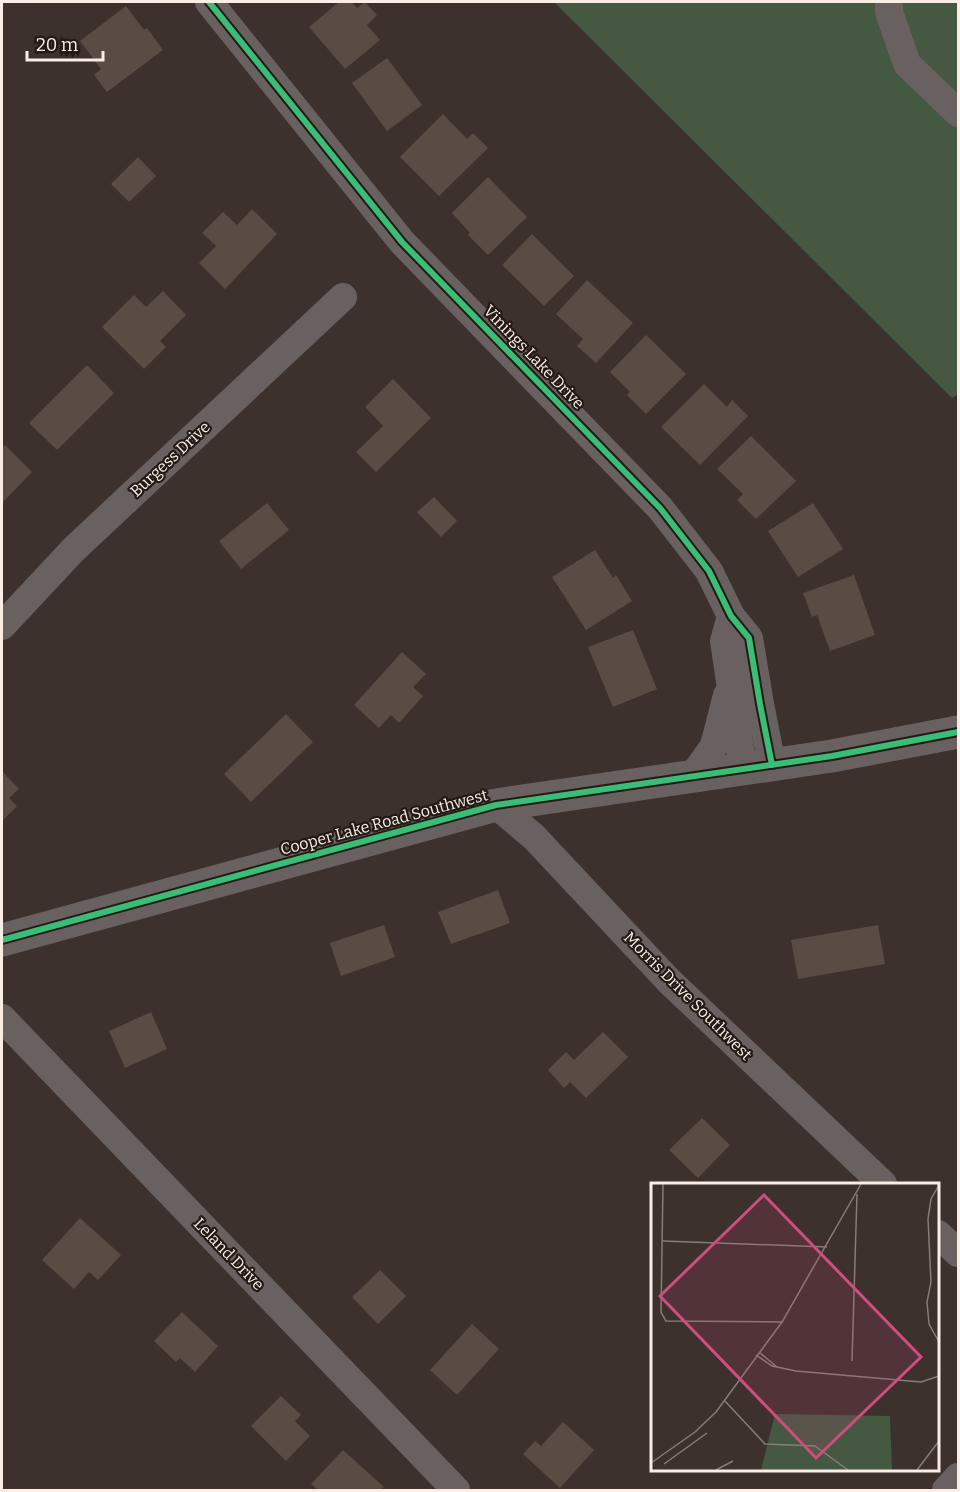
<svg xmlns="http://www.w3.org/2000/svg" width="960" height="1492" font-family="Bitter,serif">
<rect width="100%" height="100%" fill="#3c312c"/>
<path fill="#455842" d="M554 2H958V394L952 398Z"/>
<g fill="#584c44">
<path d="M339 2H352L357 8 365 2 377 15 367 25 380 40 345 69 309 27Z"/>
<path d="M126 6 144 30 147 28 163 50 107 92 94 75 101 69 80 41Z"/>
<path d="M387 58 422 105 387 131 352 83Z"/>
<path d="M443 114 467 139 473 133 488 148 439 196 400 157Z"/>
<path d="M138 157 156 176 129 202 111 184Z"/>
<path d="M488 177 527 217 488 255 468 235 470 233 452 213Z"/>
<path d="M252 209 277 234 225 289 199 263 216 246 202 233 223 212 237 225Z"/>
<path d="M532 234 574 276 544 306 502 265Z"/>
<path d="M587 280 633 323 596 363 577 346 583 339 556 314Z"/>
<path d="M163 291 186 315 160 341 166 347 144 369 102 327 134 295 146 307Z"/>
<path d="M646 335 686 374 646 414 627 395 630 392 610 372Z"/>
<path d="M87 365 114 393 57 450 29 423Z"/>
<path d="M393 379 431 418 376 472 356 452 383 426 365 407Z"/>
<path d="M704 384 727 407 732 400 748 416 700 465 661 427Z"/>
<path d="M751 436 796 481 756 519 737 500 743 494 717 469Z"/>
<path d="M5 445 32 472 2 503V448Z"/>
<path d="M434 497 457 521 441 537 417 512Z"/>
<path d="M267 503 289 530 241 569 219 541Z"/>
<path d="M813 503 843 549 798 577 768 531Z"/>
<path d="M595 550 613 578 616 575 632 601 586 630 552 577Z"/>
<path d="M854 575 875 635 830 651 817 615 812 617 803 593Z"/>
<path d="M633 630 657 689 613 707 588 647Z"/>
<path d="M402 652 426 674 413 687 423 696 399 723 391 715 379 728 354 705Z"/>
<path d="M286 714 313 742 251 802 224 774Z"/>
<path d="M2 771 19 789 9 798 17 806 2 821Z"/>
<path d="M498 890 510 923 451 944 438 912Z"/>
<path d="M384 925 395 957 341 976 330 943Z"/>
<path d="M878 925 885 964 798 979 791 940Z"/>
<path d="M151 1012 167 1049 125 1068 109 1031Z"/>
<path d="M603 1032 628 1057 586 1098 570 1082 564 1088 548 1070 566 1052 574 1060Z"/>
<path d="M702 1118 730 1145 698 1178 669 1150Z"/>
<path d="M80 1218 121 1255 98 1280 89 1272 74 1289 42 1260Z"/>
<path d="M380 1270 406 1296 378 1324 352 1297Z"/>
<path d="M182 1312 218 1346 195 1372 180 1358 176 1362 154 1341Z"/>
<path d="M472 1324 499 1349 457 1395 430 1370Z"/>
<path d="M281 1396 301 1415 295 1421 310 1436 286 1461 251 1426Z"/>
<path d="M563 1422 594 1450 560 1488 523 1454 535 1441 541 1446Z"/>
<path d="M343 1450 384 1487 381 1490H318L311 1484Z"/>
</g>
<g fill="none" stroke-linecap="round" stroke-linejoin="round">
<g stroke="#69615f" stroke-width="28">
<path d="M209 2 402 242 660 508 709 571 731 616 749 638 760 704 772 765"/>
<path d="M889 2V12L907 64 958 113"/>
<path d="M731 616 724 641 743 769"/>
<path d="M2 626 73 550 343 297"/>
<path d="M692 777 714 746 727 695"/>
<path d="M496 805 534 837 669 981 883 1184"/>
<path d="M2 1018 456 1490"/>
<path d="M938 1234 958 1253"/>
<path d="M946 1490 958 1477"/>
</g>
<path stroke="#69615f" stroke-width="33" d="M2 940 496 805 832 756 958 732"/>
<defs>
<g id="cycleway">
<path d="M209 2 402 242 660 508 709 571 731 616 749 638 760 704 772 765"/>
<path d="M2 940 496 805 832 756 958 732"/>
</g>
</defs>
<use href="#cycleway" stroke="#231a15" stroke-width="10"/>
<use href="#cycleway" stroke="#3abd76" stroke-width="6"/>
</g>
<g text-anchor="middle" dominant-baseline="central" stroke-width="4.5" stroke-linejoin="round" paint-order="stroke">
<g font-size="16" fill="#faede6" stroke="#231a15">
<text transform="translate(534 357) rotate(46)">Vinings Lake Drive</text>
<text transform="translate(170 459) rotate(-43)">Burgess Drive</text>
<text transform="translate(384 822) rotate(-15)">Cooper Lake Road Southwest</text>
<text transform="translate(688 996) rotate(45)">Morris Drive Southwest</text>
<text transform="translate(229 1254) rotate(46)">Leland Drive</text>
</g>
</g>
<g transform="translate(651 1183)">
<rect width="288" height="288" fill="#3c312c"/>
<path d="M124 231 239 233 241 287H110Z" fill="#455842"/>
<path fill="none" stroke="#887c76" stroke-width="1.5" d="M12 1 10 129 15 138 131 139M288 2 280 16 277 36 280 99 276 119 278 141 288 159M12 58 176 64M108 169 126 184M105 172 121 183 145 188 270 199 288 193M201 178 206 11M73 217 114 261 164 263 197 287M0 280 44 249 65 229 131 139 210 1M13 281 56 250M65 287 82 278M266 287 288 258"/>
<path fill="#d04d7e" fill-opacity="0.15" stroke="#d04d7e" stroke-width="3" d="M113 12 270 174 165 275 9 113Z"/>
<rect width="288" height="288" fill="none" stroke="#faede6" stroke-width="3"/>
</g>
<rect width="960" height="1492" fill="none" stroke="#faede6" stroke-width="6"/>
<path d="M27 51v9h76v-9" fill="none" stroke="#faede6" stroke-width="3"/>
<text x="36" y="51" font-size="18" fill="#faede6" stroke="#231a15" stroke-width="4.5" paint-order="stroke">20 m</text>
</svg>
